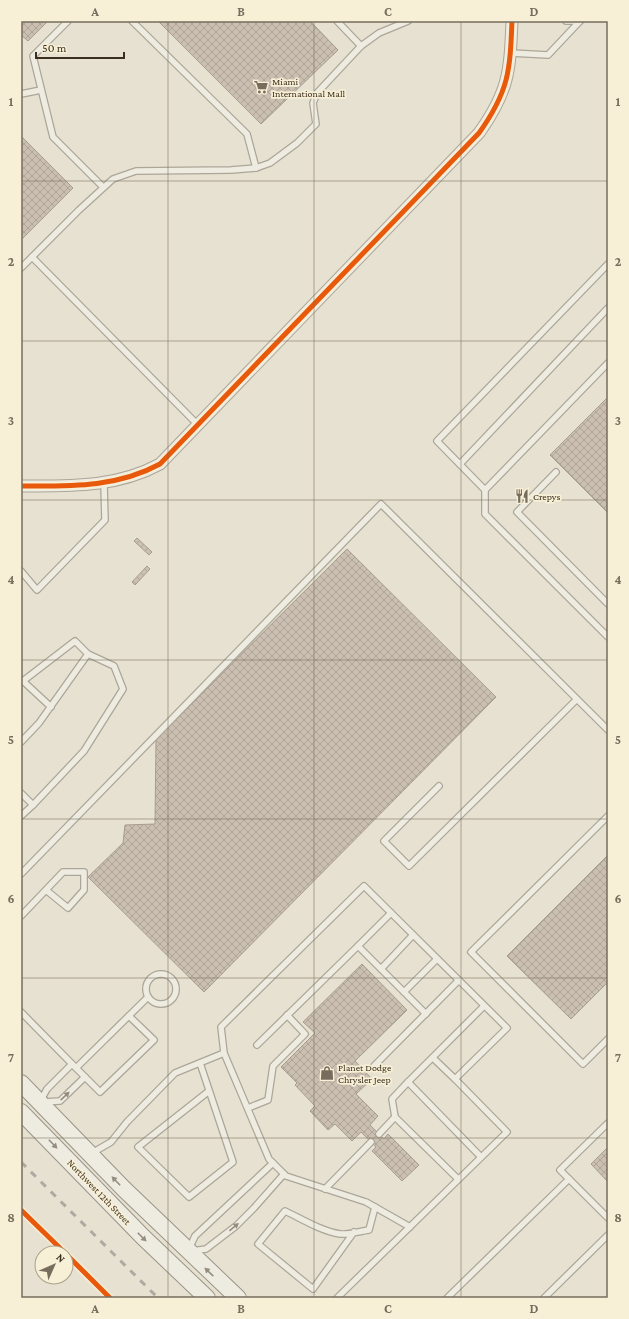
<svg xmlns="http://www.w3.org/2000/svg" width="629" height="1319" font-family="'Crimson Pro',serif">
<defs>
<pattern id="building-cross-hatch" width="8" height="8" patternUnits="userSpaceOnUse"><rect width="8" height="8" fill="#cabfb0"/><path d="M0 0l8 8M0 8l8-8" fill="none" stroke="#aea497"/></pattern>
</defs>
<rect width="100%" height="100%" fill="#e6e1d0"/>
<g fill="url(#building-cross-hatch)" stroke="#a79d8e">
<path d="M21 21H48L28 41 21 35Z"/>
<path d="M158 21H310L338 50 261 124Z"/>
<path d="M21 136 73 188 21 240Z"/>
<path d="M608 397V513L550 455Z"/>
<path d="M137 538 152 552 149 555 134 541Z"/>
<path d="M347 549 496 697 204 992 88 877 123 843 125 825 155 824 156 739Z"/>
<path d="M147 566 150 569 135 585 132 582Z"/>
<path d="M608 855V982L571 1019 507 956Z"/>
<path d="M362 964 407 1010 355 1061 372 1079 356 1094 378 1116 370 1125 384 1139 388 1134 419 1165 402 1181 372 1151 376 1147 361 1132 352 1141 335 1124 328 1130 310 1111 315 1106 295 1085 297 1083 281 1067 315 1033 303 1022Z"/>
<path d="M608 1147V1182L591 1164Z"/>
</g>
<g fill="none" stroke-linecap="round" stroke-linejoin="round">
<defs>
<g id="service">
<path d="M68 21 33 56 53 137 103 187"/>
<path d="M132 21 247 134 256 168"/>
<path d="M337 21 361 46"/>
<path d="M566 21H580"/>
<path d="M511 53 548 55 580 21"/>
<path d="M21 94 41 90"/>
<path d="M32 257 198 425"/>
<path d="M608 264 437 441 485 490V514L608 637"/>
<path d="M21 268 79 210 113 179 136 171 231 170 256 168 270 163 297 143 316 124 313 103 317 93 361 46 379 33 408 21"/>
<path d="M460 464 608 308"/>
<path d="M556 472 517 512 608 604"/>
<path d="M485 490 608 363"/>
<path d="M21 571 37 590 105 520 104 484"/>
<path d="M21 742 39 723 88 654 75 641 23 681 51 707"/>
<path d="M439 786 384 841 409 866 576 700"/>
<path d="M21 793 33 805 21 816"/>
<path d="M33 805 84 751 123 689 114 666 88 654"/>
<path d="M608 816 471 952 583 1064 608 1039"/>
<path d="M21 874 381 504 608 730"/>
<path d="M391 913 358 946 426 1014"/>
<path d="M21 916 63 872H84V890L68 908 46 890"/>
<path d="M381 969 413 935"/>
<circle cx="161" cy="989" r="15"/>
<path d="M404 992 437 959"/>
<path d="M21 1012 76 1068 148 997"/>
<path d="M257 1045 358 946"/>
<path d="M224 1053 269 1159 286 1176 366 1202 410 1227"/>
<path d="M433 1058 455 1079"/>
<path d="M200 1063 233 1162 189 1197 138 1147 209 1091"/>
<path d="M374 1066 459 980"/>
<path d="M76 1068 100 1092 154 1040 129 1016"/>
<path d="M408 1082 484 1006"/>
<path d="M41 1100 47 1089 72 1064"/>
<path d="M44 1102 60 1101 85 1077"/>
<path d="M248 1108 268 1100 273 1066 305 1034 287 1015"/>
<path d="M395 1117 392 1099 408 1082 481 1157"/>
<path d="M608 1123 560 1170 608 1218"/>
<path d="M379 1134 395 1117 458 1179"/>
<path d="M92 1153 111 1142 127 1122 175 1073 224 1053 221 1027 364 886 507 1028 455 1079 507 1132 337 1298"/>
<path d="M325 1189 371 1142"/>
<path d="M354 1232 313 1289 258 1244 285 1211C302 1219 321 1231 340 1234 349 1235 360 1231 369 1230L375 1207"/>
<path d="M189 1249 195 1236 273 1163"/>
<path d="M192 1251 206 1249 236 1226 254 1208 284 1174"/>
<path d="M447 1298 569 1179"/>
<path d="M544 1298 608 1235"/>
</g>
<path id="minor" d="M21 486C69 486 116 488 160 464L479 133C509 91 510 71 512 21"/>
<g id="secondary">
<path d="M21 1083 124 1189 238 1298"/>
<path d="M21 1112 143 1237 207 1298"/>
</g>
</defs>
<use href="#service" stroke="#aca698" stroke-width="8"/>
<use href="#minor" stroke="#aca698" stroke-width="13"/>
<use href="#secondary" stroke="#9b9588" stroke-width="18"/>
<use href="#service" stroke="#eeebe1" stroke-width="5.5"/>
<use href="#minor" stroke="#eeebe1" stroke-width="11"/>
<use href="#secondary" stroke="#eeebe1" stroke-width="16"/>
<path stroke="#aeaaa1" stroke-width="3" stroke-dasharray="7 7" stroke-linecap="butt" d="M21 1162 158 1298"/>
<defs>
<g id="cycleway">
<path d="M21 486C69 486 116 488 160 464L479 133C509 91 510 71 512 21"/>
<path d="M21 1210 65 1253"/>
<path d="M66 1254 110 1298"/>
</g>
</defs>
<use href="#cycleway" stroke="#f7efd6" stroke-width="8"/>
<use href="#cycleway" stroke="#e8590c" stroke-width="5"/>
</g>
<defs><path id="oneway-solid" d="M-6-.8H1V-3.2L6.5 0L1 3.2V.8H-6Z"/></defs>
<g fill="#958d80">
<use href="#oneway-solid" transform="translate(65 1096) rotate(-43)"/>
<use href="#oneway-solid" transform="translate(53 1144) rotate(46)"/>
<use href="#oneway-solid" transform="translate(116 1181) rotate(-134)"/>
<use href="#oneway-solid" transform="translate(234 1227) rotate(-39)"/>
<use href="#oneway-solid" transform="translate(142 1237) rotate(45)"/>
<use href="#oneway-solid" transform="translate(209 1272) rotate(-136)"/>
</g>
<path fill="none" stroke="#786d5d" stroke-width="1" stroke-opacity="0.55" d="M168 21V1298M314 21V1298M461 21V1298M21 181H608M21 341H608M21 500H608M21 660H608M21 819H608M21 978H608M21 1138H608"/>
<defs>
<symbol id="supermarket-bare" viewBox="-9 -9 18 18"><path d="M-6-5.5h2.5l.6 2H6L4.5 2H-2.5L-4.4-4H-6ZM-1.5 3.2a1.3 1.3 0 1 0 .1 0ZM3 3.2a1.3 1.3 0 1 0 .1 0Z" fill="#786d5d" stroke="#f7efd6" stroke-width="2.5" paint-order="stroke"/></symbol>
<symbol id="restaurant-bare" viewBox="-9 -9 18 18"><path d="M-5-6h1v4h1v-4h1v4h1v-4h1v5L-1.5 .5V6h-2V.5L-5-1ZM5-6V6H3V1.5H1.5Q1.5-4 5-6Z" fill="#786d5d" stroke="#f7efd6" stroke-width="2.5" paint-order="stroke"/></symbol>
<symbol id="shop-bare" viewBox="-9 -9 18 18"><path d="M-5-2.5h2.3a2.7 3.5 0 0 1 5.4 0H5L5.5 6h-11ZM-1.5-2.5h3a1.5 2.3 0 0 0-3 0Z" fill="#786d5d" stroke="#f7efd6" stroke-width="2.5" paint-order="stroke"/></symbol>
</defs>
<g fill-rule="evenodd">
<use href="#supermarket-bare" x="251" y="77" width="20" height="20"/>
<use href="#restaurant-bare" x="512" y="486" width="20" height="20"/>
<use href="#shop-bare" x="317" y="1063" width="20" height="20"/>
</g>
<g text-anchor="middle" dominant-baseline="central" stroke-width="3.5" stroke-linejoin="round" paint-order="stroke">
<g font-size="10" fill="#3c2f1f" stroke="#f7efd6" text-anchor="start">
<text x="272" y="81">Miami<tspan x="272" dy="12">International Mall</tspan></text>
<text x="533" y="496">Crepys</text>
<text x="338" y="1067">Planet Dodge<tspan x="338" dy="12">Chrysler Jeep</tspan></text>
</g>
<g font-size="10" fill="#3c2f1f" stroke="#f7efd6">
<text transform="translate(99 1192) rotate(46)">Northwest 12th Street</text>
</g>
</g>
<rect width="629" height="1319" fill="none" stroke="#f7efd6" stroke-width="44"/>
<g transform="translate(54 1265) rotate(45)"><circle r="19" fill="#f7efd6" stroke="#aca28d"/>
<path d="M0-3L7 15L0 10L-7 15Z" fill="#786d5d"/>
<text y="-6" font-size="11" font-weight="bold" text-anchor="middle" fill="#3c2f1f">N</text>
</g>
<path d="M36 52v6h88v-6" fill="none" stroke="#3c2f1f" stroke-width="2"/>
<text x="42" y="52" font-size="12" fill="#3c2f1f" stroke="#f7efd6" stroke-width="3" paint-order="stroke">50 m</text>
<rect x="22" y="22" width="585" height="1275" fill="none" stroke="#786d5d" stroke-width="1.5"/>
<g font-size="13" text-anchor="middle" font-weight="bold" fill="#786d5d">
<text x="95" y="16">A</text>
<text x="241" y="16">B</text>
<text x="388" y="16">C</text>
<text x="534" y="16">D</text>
<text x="11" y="106">1</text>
<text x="618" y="106">1</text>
<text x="11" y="266">2</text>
<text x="618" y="266">2</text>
<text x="11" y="425">3</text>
<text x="618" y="425">3</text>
<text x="11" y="584">4</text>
<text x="618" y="584">4</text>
<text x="11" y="744">5</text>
<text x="618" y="744">5</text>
<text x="11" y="903">6</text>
<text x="618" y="903">6</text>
<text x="11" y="1062">7</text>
<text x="618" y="1062">7</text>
<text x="11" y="1222">8</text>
<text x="618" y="1222">8</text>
<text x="95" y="1313">A</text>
<text x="241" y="1313">B</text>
<text x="388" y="1313">C</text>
<text x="534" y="1313">D</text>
</g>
</svg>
